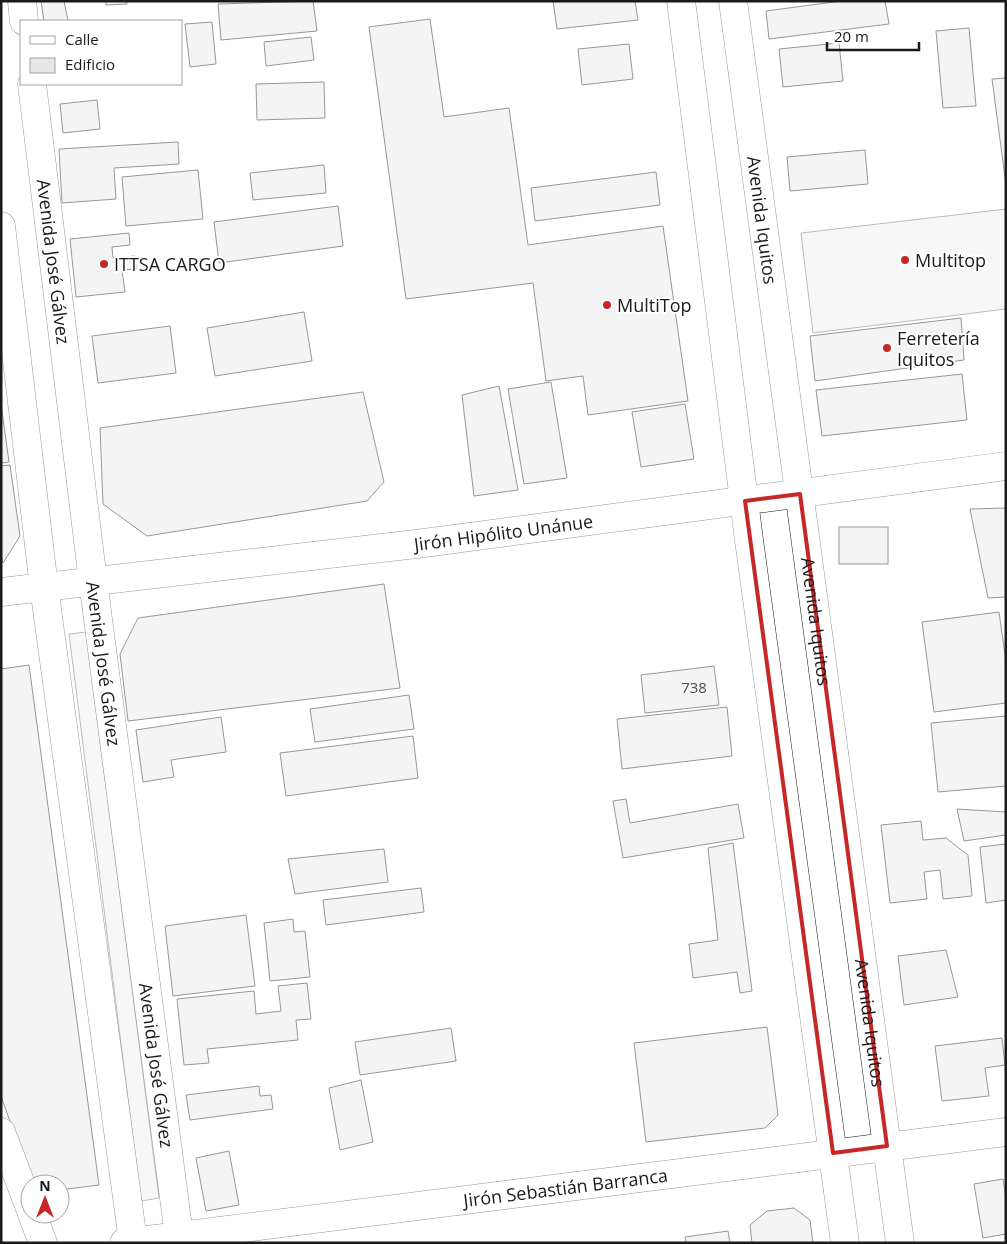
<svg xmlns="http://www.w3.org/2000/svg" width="1007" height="1244" font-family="'Open Sans',sans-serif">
<rect width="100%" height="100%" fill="#fff"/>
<g fill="#ededed" stroke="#6a6a6a">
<path d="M1006 209V309L813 333 801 233Z"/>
<path d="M86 632 159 1198 141 1201 69 634Z"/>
</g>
<g fill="#e6e6e6" stroke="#1a1a1a">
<path d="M41 1H64L68 21H44Z"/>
<path d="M106 1H127V4L106 5Z"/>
<path d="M313 1 317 31 221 40 218 4Z"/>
<path d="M553 1H635L638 20 557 29Z"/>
<path d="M841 1H885L889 24 769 39 766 11Z"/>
<path d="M430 19 444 117 509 108 528 245 663 226 688 401 588 415 583 376 546 381 533 283 406 299 369 27Z"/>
<path d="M212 22 216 64 190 67 185 24Z"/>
<path d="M969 28 976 106 943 108 936 31Z"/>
<path d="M311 37 314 60 266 66 264 42Z"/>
<path d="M839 43 843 81 783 87 779 49Z"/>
<path d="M629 44 633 79 582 85 578 49Z"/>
<path d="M1006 78V185L992 79Z"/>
<path d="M324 82 325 118 257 120 256 84Z"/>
<path d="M97 100 100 129 63 133 60 104Z"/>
<path d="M178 142 179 164 114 168 116 199 62 203 59 149Z"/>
<path d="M865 150 868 184 790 191 787 157Z"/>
<path d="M324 165 326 193 253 200 250 173Z"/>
<path d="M198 170 203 219 126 226 122 177Z"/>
<path d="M656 172 660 205 535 221 531 188Z"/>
<path d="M338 206 343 246 219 263 214 222Z"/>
<path d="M129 233 130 245 112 247 113 258 135 256 137 269 122 270 125 292 76 297 70 239Z"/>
<path d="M304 312 312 361 215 376 207 328Z"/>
<path d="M961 318 964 360 815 381 810 336Z"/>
<path d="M170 326 176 373 98 383 92 336Z"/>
<path d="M962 374 967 420 822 436 816 390Z"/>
<path d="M551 382 567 478 524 484 508 389Z"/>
<path d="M499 386 518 490 474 496 462 395Z"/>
<path d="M363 392 384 482 367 501 147 536 103 504 100 428Z"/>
<path d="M1 404 9 462 1 463Z"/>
<path d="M685 404 694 459 641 467 632 412Z"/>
<path d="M10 465 20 536 3 563 1 554V466Z"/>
<path d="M1006 508V597L988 598 970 509Z"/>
<rect x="839" y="527" width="49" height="37"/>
<path d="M384 584 400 688 128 721 120 654 138 618Z"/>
<path d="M999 612 1006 662V703L934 712 922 622Z"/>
<path d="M29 665 99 1185 60 1190V1184H32L1 1096V669Z"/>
<path d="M714 666 719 705 645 713 641 675Z"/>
<path d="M409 695 414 729 315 742 310 709Z"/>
<path d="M727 707 732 756 622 769 617 719Z"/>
<path d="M1006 716V786L938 792 931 723Z"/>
<path d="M221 717 226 752 171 760 174 777 143 782 136 730Z"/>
<path d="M413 736 418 778 286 796 280 753Z"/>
<path d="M626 799 630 823 738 804 744 838 623 858 613 801Z"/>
<path d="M957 809 1006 812V835L964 841Z"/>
<path d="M921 821 923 840 946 838 968 855 972 896 943 899 940 870 924 872 927 899 890 903 881 825Z"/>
<path d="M733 843 752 991 740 993 737 972 693 978 689 944 718 940 708 848Z"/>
<path d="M1006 844V900L986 903 980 847Z"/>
<path d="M384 849 388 882 295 894 288 859Z"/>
<path d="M421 888 424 912 326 925 323 900Z"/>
<path d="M246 915 255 986 173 996 165 926Z"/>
<path d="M293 919 294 932 305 931 310 977 270 981 264 923Z"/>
<path d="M946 950 958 997 904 1005 898 956Z"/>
<path d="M307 983 311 1019 296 1020 298 1040 207 1049 209 1063 184 1065 177 999 254 991 256 1014 281 1011 278 986Z"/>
<path d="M767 1027 778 1115 765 1128 646 1142 634 1043Z"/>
<path d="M451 1028 456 1061 360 1075 355 1042Z"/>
<path d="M1002 1038 1005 1065 985 1068 989 1096 942 1101 935 1046Z"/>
<path d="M361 1080 373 1142 340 1150 329 1088Z"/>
<path d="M259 1086 260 1096 271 1095 273 1109 190 1120 186 1095Z"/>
<path d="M229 1151 239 1205 206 1211 196 1158Z"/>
<path d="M1003 1179 1006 1198V1234L983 1238 974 1184Z"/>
<path d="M794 1208 810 1220 813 1243H752L750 1225 767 1211Z"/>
<path d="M728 1231 730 1243H686L685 1237Z"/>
</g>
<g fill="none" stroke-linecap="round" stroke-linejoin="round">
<defs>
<g id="minor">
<path d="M22 1 24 21"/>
<path id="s1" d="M32 84 93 581 180 1243"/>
<path d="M1 226 44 587 133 1241"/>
<path id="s2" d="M1 592 416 544 1006 466"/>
<path id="s3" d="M124 1243 1006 1132"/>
</g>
<g id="major">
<path d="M681 1 749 540 845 1243"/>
<path id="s4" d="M733 1 900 1243"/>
<path d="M1 1132 30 1208"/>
<path d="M32 1214 43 1243"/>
</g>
</defs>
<use href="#minor" stroke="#1a1a1a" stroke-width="29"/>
<use href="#major" stroke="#1a1a1a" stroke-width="29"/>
<use href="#minor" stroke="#fff" stroke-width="28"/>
<use href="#major" stroke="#fff" stroke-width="28"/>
</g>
<path d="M0 0H1007V1244H0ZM800 494 887 1146 833 1153 745 501Z" fill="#fff" fill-opacity=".55" fill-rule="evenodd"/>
<path fill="none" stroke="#c62828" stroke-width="4" stroke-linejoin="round" d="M800 494 887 1146 833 1153 745 501Z"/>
<g fill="#c62828" stroke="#fff" stroke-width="2">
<circle cx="905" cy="260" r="5"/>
<circle cx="104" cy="264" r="5"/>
<circle cx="607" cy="305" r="5"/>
<circle cx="887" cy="348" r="5"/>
</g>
<g text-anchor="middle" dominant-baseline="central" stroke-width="4" stroke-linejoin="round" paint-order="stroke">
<g font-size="15" fill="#4d4d4d">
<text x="694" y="687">738</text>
</g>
<g font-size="18" fill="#1a1a1a" stroke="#fff">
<text stroke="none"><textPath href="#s4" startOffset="221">Avenida Iquitos</textPath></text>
<text stroke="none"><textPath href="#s1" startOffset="179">Avenida José Gálvez</textPath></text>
<text stroke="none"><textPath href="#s2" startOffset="506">Jirón Hipólito Unánue</textPath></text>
<text stroke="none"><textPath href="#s4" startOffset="626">Avenida Iquitos</textPath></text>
<text stroke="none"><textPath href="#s1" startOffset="584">Avenida José Gálvez</textPath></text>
<text stroke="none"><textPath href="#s4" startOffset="1031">Avenida Iquitos</textPath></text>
<text stroke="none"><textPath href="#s1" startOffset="989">Avenida José Gálvez</textPath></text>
<text stroke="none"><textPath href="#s3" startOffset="445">Jirón Sebastián Barranca</textPath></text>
</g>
<g font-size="18" fill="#1a1a1a" stroke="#fff" text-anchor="start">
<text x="915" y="260">Multitop</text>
<text x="114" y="264">ITTSA CARGO</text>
<text x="617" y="305">MultiTop</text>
<text x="897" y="338">Ferretería<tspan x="897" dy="21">Iquitos</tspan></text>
</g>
</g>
<rect width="1007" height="1244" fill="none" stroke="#1a1a1a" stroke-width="5"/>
<rect x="20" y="20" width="162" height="65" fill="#ffffff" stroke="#a3a3a3"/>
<rect x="30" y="36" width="25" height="8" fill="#ffffff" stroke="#a3a3a3"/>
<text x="65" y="45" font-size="15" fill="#1a1a1a">Calle</text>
<rect x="30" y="58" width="25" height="15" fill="#e6e6e6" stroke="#a3a3a3"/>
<text x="65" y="70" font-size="15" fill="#1a1a1a">Edificio</text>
<g transform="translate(45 1199)"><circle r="24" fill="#ffffff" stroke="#a3a3a3"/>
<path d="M0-4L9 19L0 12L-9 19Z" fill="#c62828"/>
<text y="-8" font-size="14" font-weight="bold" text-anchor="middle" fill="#1a1a1a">N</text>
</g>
<path d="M827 42v8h92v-8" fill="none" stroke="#1a1a1a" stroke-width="2.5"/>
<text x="834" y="42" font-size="15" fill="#1a1a1a" stroke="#ffffff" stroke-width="4" paint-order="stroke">20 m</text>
</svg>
